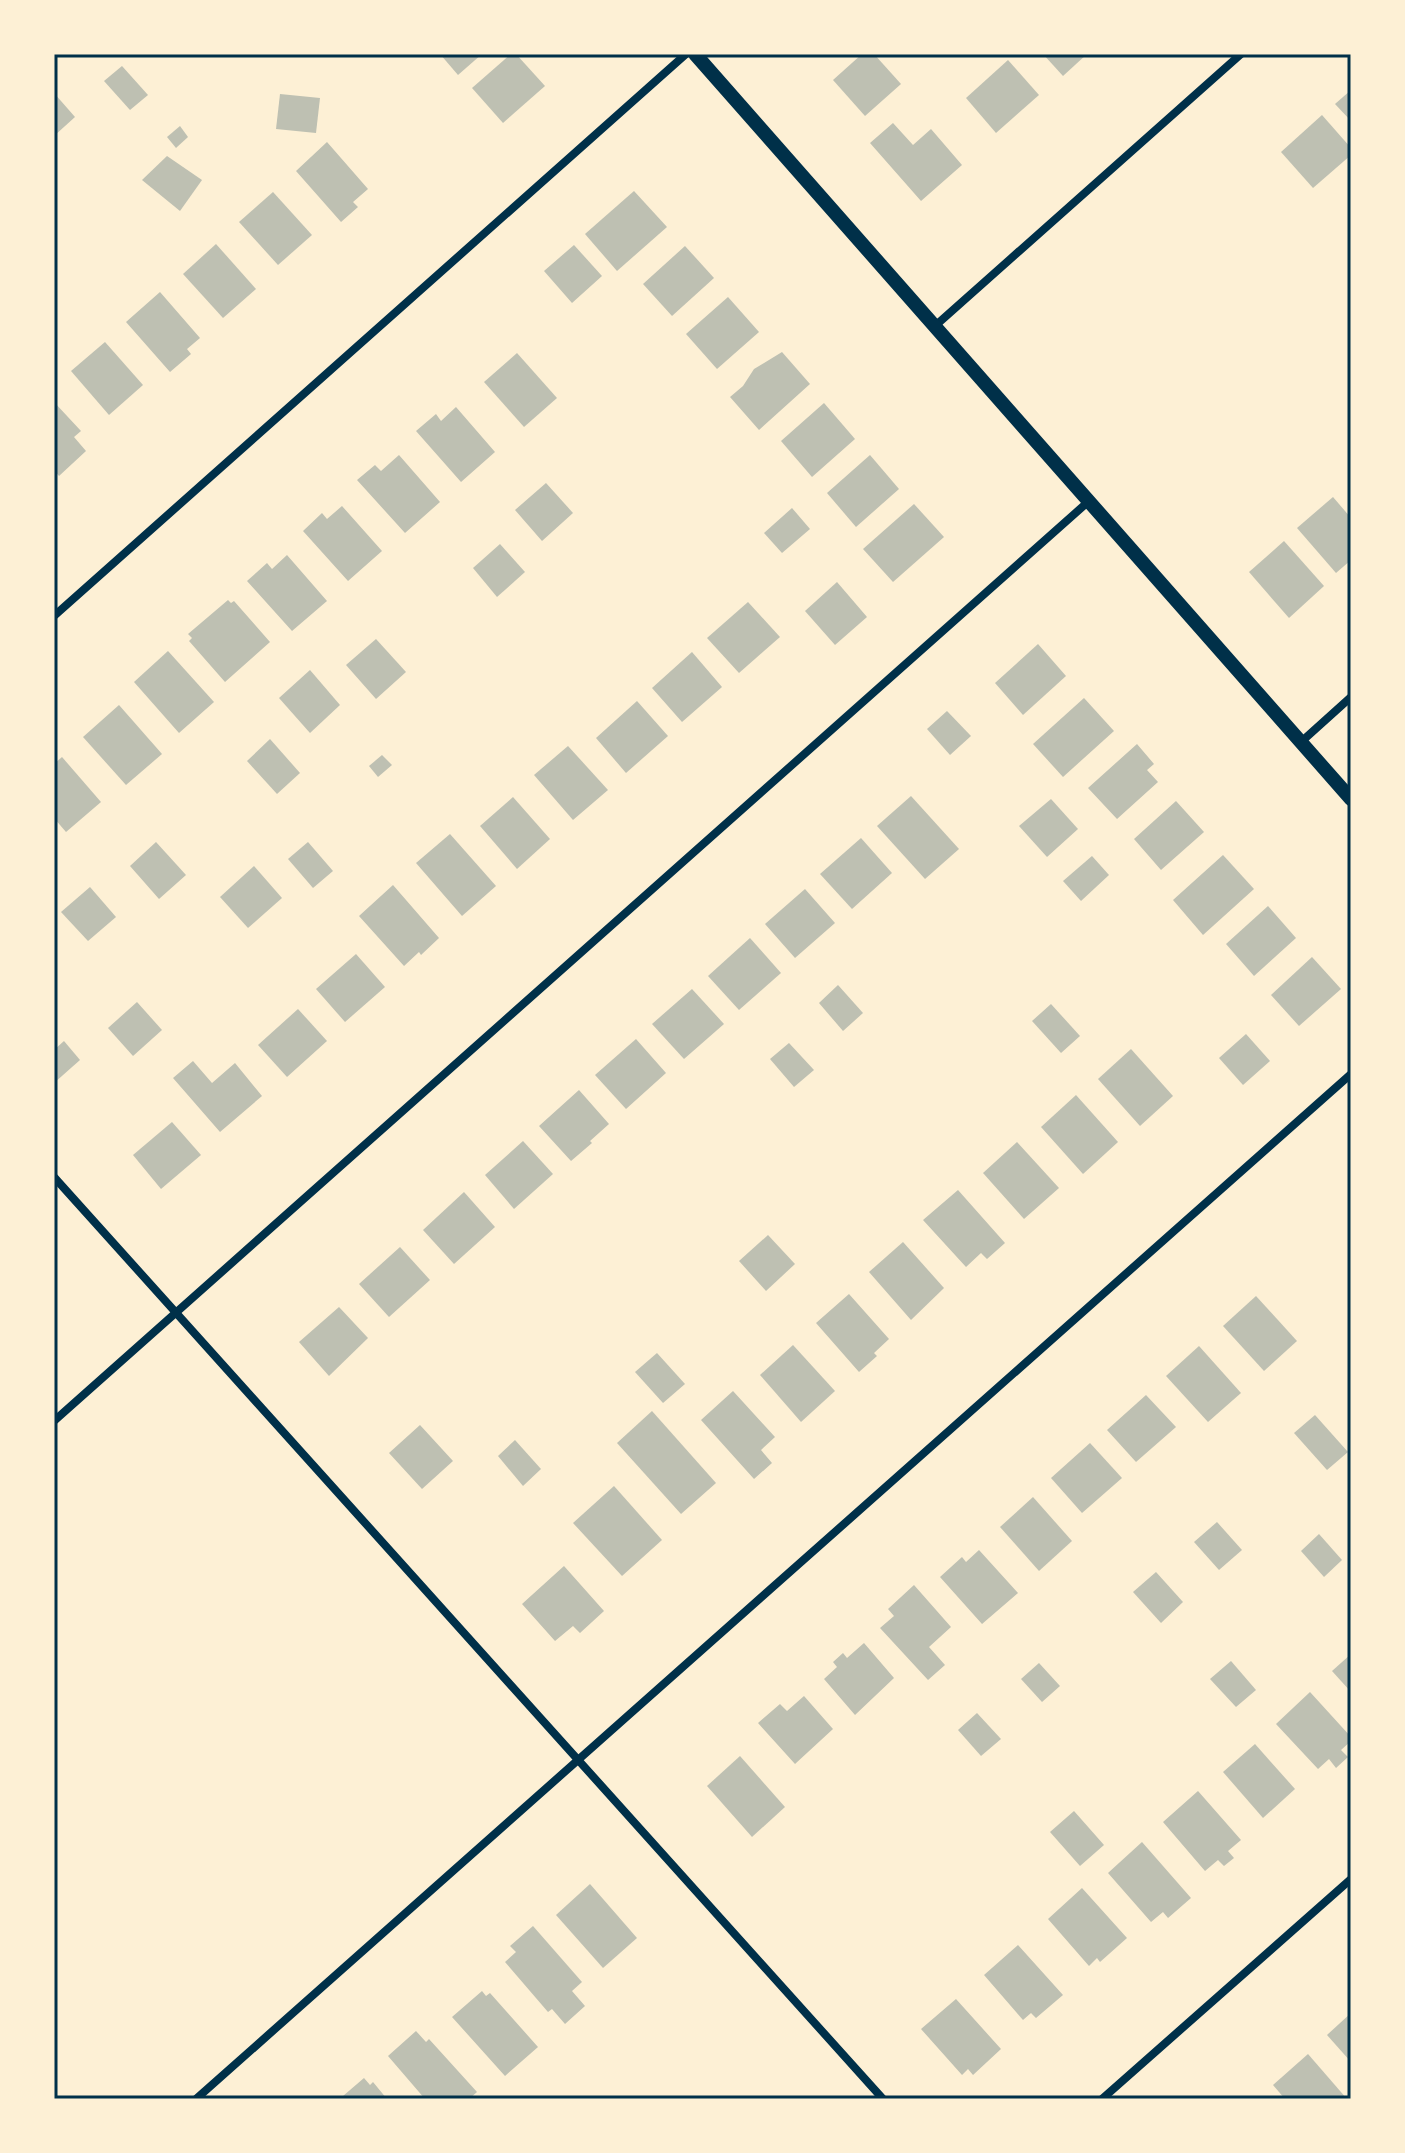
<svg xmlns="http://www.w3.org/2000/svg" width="1405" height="2153" font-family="'DejaVu Sans',sans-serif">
<rect width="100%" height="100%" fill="#fdf0d5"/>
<g fill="#bec0b2">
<path d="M440 54H482L458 75Z"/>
<path d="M511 54H516L545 86 503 123 472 88Z"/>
<path d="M862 54H874L901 84 865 116 833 80Z"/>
<path d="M1043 54H1087L1063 76Z"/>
<path d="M1008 60 1039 95 996 133 966 98Z"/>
<path d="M122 66 148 95 130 110 104 81Z"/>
<path d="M1351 90V121L1335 104Z"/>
<path d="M54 93 75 117 54 136Z"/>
<path d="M280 94 320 98 316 133 276 129Z"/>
<path d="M1322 115 1351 148V155L1313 188 1281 152Z"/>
<path d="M893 123 913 145 931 129 962 165 921 201 870 143Z"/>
<path d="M180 126 188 137 176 148 167 137Z"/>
<path d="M327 142 368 189 353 202 358 207 341 222 296 171Z"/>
<path d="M167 156 202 180 180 211 142 180Z"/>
<path d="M634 191 667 227 617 271 585 234Z"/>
<path d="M273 192 312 235 278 265 239 222Z"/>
<path d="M216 244 256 289 223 318 183 274Z"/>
<path d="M574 245 602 276 572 303 544 271Z"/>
<path d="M685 246 714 278 672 316 643 284Z"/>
<path d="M160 292 200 338 187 349 191 354 170 372 126 322Z"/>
<path d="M728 297 759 332 717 369 686 334Z"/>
<path d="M105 342 143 385 109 415 71 371Z"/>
<path d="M782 352 810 384 759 430 730 397 743 386 754 369Z"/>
<path d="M517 353 557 398 524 427 484 382Z"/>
<path d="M54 402 81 431 74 437 86 451 59 476 54 470Z"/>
<path d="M824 403 855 439 812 477 781 441Z"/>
<path d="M456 407 495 452 461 482 416 431 436 414 441 421Z"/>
<path d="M399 455 440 502 405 533 357 480 375 465 381 471Z"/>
<path d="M870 455 899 489 856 527 827 493Z"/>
<path d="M546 483 573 513 542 541 515 510Z"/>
<path d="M1333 497 1351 518V560L1336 573 1297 528Z"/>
<path d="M914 504 944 537 893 582 863 549Z"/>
<path d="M342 506 382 551 348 581 303 531 322 513 327 519Z"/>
<path d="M792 508 810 529 782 553 764 533Z"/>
<path d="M1284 541 1324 586 1289 618 1249 572Z"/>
<path d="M500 544 525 572 497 597 473 568Z"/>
<path d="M287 555 327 601 292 631 247 581 267 563 272 569Z"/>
<path d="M837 582 867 617 835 645 805 611Z"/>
<path d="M228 600 231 603 234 601 270 642 225 682 189 641 192 638 188 634Z"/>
<path d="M748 602 780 637 739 673 707 638Z"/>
<path d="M376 639 406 672 376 699 346 665Z"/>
<path d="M1038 644 1066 676 1023 715 995 683Z"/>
<path d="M168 651 214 702 179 733 134 682Z"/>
<path d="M692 652 722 687 682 722 652 688Z"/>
<path d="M310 670 340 705 310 733 279 698Z"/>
<path d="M1084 698 1114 731 1063 777 1033 744Z"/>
<path d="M637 701 668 736 626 773 596 738Z"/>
<path d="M119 705 162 754 126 785 83 737Z"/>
<path d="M947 711 971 736 950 755 927 729Z"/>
<path d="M270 739 300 773 277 794 247 761Z"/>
<path d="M1137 744 1154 764 1147 770 1158 782 1117 819 1088 788Z"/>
<path d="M568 746 608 790 573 820 534 775Z"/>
<path d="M382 755 392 765 378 777 369 766Z"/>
<path d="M62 757 101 802 66 832 54 818V764Z"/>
<path d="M911 796 959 849 925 879 877 826Z"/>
<path d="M513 797 550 839 517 869 480 826Z"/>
<path d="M1051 799 1078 829 1047 857 1019 826Z"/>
<path d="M1176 801 1204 832 1161 870 1134 839Z"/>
<path d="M450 834 496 886 462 916 416 863Z"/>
<path d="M861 838 892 873 852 909 820 874Z"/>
<path d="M156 842 186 875 159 899 130 866Z"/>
<path d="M308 842 333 871 313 888 288 859Z"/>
<path d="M1223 855 1254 889 1203 935 1173 900Z"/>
<path d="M1092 856 1109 875 1081 901 1063 881Z"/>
<path d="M254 866 282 898 248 928 220 897Z"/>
<path d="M393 885 439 938 421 955 419 952 404 966 359 916Z"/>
<path d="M90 887 116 917 88 941 61 912Z"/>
<path d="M805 889 835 923 795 958 765 924Z"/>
<path d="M1268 906 1296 938 1254 976 1226 944Z"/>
<path d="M750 938 781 973 739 1010 708 976Z"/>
<path d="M356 954 385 987 345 1022 316 989Z"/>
<path d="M1312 957 1341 989 1299 1026 1271 995Z"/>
<path d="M838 985 863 1013 843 1031 819 1003Z"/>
<path d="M692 989 724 1024 684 1059 652 1024Z"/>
<path d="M137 1002 162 1030 133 1056 108 1028Z"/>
<path d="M1051 1004 1080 1036 1061 1053 1032 1021Z"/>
<path d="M298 1009 327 1041 287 1077 258 1045Z"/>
<path d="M1246 1034 1270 1061 1243 1085 1219 1058Z"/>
<path d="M636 1039 666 1073 626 1109 595 1075Z"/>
<path d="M64 1041 80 1060 54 1083V1050Z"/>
<path d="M789 1043 814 1070 794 1087 770 1059Z"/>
<path d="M1131 1049 1173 1096 1140 1126 1098 1079Z"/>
<path d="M193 1061 212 1083 235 1063 262 1096 220 1132 173 1078Z"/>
<path d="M579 1090 609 1124 590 1141 592 1143 571 1161 539 1126Z"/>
<path d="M1076 1095 1118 1142 1083 1174 1041 1127Z"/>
<path d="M172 1122 201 1155 161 1189 133 1155Z"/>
<path d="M523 1141 553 1174 514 1209 485 1175Z"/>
<path d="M1017 1142 1059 1188 1024 1219 983 1173Z"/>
<path d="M958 1190 1005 1243 987 1259 981 1253 966 1267 923 1220Z"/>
<path d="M464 1192 495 1227 454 1264 423 1230Z"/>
<path d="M768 1235 795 1264 766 1291 739 1261Z"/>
<path d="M903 1242 944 1288 911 1320 869 1272Z"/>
<path d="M400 1247 430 1280 389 1317 359 1284Z"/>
<path d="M849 1294 889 1339 874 1353 877 1356 859 1372 816 1323Z"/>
<path d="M1256 1296 1297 1341 1264 1371 1223 1326Z"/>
<path d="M339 1307 368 1338 329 1376 299 1342Z"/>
<path d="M793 1345 835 1391 801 1422 760 1375Z"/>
<path d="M1199 1346 1241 1393 1208 1422 1166 1376Z"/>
<path d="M657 1353 685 1384 663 1403 635 1372Z"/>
<path d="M733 1391 775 1437 761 1450 772 1463 754 1479 701 1420Z"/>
<path d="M1146 1395 1176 1427 1136 1462 1107 1430Z"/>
<path d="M652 1411 716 1483 681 1514 617 1443Z"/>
<path d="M1315 1415 1348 1452 1327 1470 1294 1433Z"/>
<path d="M420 1425 453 1461 422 1489 389 1453Z"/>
<path d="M515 1440 541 1469 523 1486 498 1456Z"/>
<path d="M1090 1443 1122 1478 1082 1513 1051 1478Z"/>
<path d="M614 1486 662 1540 622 1576 573 1523Z"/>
<path d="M1033 1497 1072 1541 1039 1571 1000 1527Z"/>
<path d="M1217 1522 1242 1550 1219 1570 1194 1542Z"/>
<path d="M1319 1534 1342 1560 1324 1577 1301 1551Z"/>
<path d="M979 1550 1018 1593 982 1624 940 1577 962 1557 966 1562Z"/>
<path d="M564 1566 604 1611 580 1633 573 1626 555 1641 522 1604Z"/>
<path d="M1156 1572 1183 1602 1161 1623 1133 1592Z"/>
<path d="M914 1585 951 1627 929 1647 945 1665 928 1680 880 1628 894 1616 888 1609Z"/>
<path d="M864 1643 894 1678 855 1715 824 1679 837 1667 833 1662 843 1653 847 1658Z"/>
<path d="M1351 1654V1692L1332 1671Z"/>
<path d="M1231 1661 1256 1690 1236 1707 1210 1679Z"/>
<path d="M1039 1663 1060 1686 1042 1702 1021 1679Z"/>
<path d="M1310 1692 1351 1737V1741L1341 1750 1348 1757 1336 1768 1329 1759 1318 1769 1276 1724Z"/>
<path d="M804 1696 833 1729 795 1764 758 1723 780 1704 787 1711Z"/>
<path d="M977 1713 1001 1739 981 1756 958 1730Z"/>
<path d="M1255 1744 1295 1789 1263 1818 1223 1772Z"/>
<path d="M740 1756 785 1807 752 1837 707 1786Z"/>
<path d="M1198 1791 1241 1840 1228 1851 1234 1858 1224 1866 1218 1860 1205 1871 1163 1822Z"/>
<path d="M1074 1811 1104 1845 1080 1866 1050 1832Z"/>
<path d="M1142 1842 1191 1898 1168 1918 1163 1912 1151 1922 1108 1873Z"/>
<path d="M590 1884 637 1938 603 1968 556 1915Z"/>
<path d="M1082 1888 1127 1938 1100 1962 1097 1958 1089 1966 1048 1919Z"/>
<path d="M533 1926 582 1982 572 1991 585 2006 565 2024 552 2009 548 2012 505 1962 516 1952 510 1946Z"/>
<path d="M1018 1945 1063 1995 1036 2018 1031 2013 1023 2020 984 1975Z"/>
<path d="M482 1991 486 1996 490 1993 538 2047 505 2076 452 2017Z"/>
<path d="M956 1999 1001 2049 973 2075 968 2069 962 2075 921 2029Z"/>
<path d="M1351 2013V2062L1327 2035Z"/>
<path d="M416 2031 426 2042 429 2039 477 2092 469 2099H425L388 2056Z"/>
<path d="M1308 2054 1347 2099H1285L1273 2085Z"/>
<path d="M364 2078 370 2085 373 2082 387 2099H345L343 2096Z"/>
</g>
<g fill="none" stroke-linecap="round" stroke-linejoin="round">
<g stroke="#003049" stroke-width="8">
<path d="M935 326 1241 54"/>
<path d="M54 616 686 54"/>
<path d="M1301 742 1351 697"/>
<path d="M54 1177 883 2099"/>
<path d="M54 1421 1089 501"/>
<path d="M196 2099 1351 1074"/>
<path d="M1102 2099 1351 1879"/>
</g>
<path stroke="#003049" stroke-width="14" d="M695 54 1351 799"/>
</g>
<rect width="1405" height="2153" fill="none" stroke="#fdf0d5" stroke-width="112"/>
<rect x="56" y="56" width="1293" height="2041" fill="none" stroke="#003049" stroke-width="3"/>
</svg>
